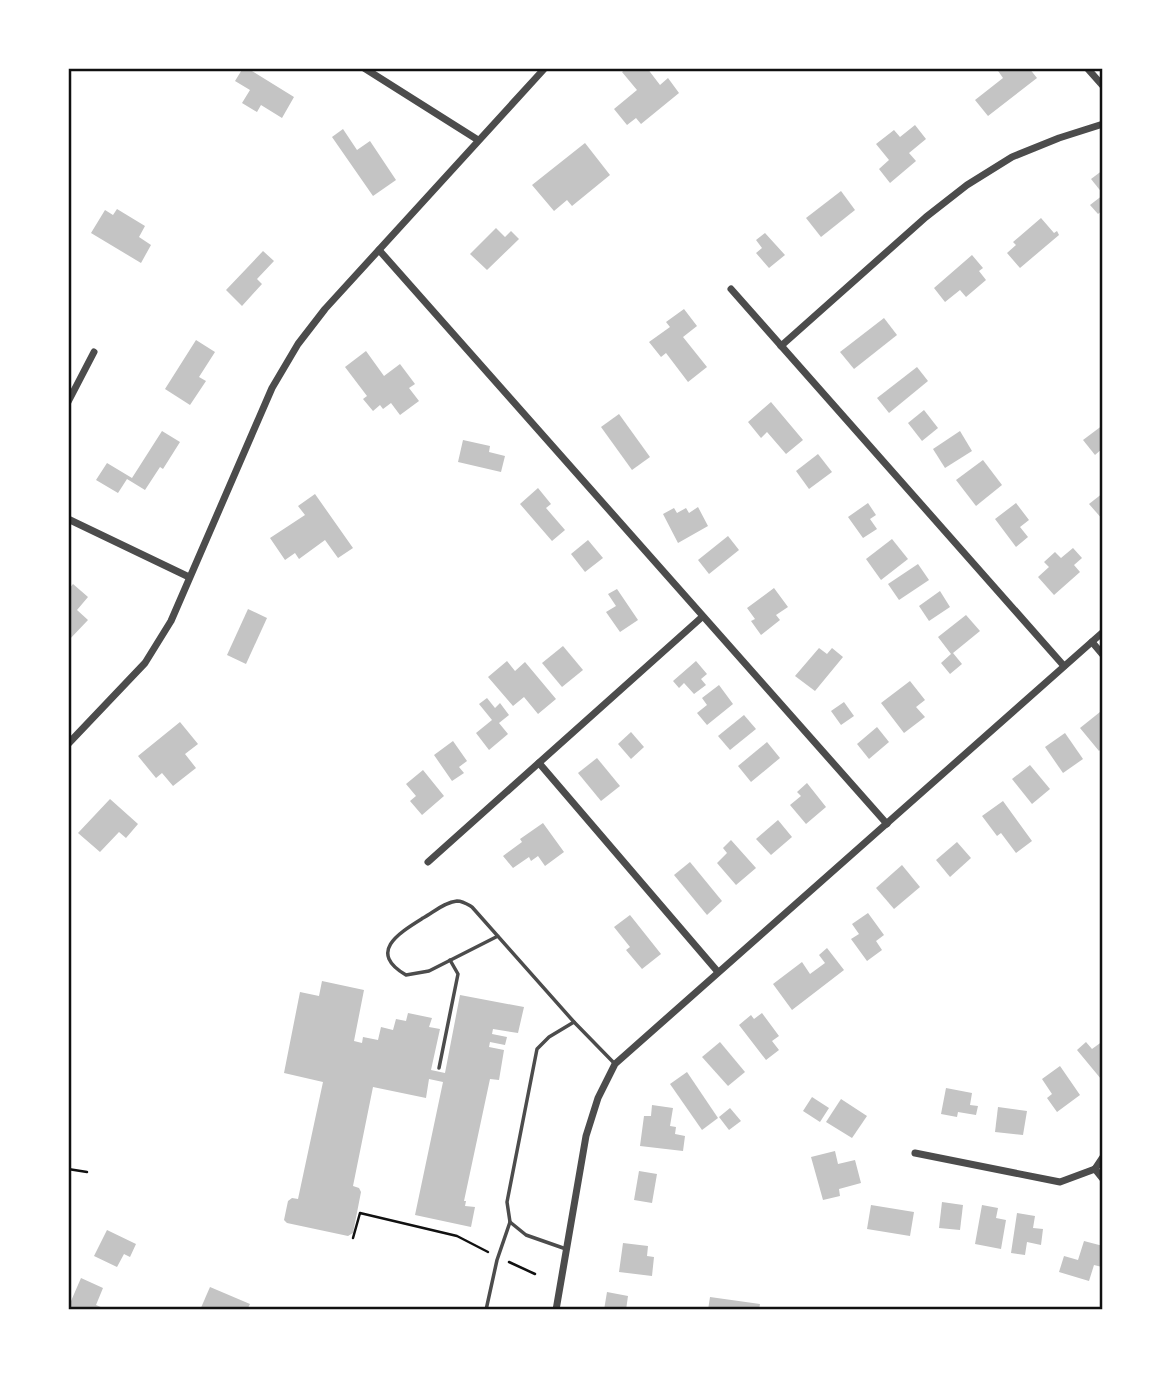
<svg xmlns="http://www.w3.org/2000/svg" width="1171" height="1378" font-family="Montserrat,sans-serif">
<rect width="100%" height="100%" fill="#fff"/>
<g fill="#c4c4c4">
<path d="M243 68H247L294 97 282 118 261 105 257 112 242 103 250 90 235 81Z"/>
<path d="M627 68H647L660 85 668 78 679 93 641 124 636 118 627 125 614 109 637 90 622 72Z"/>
<path d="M996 68H1029L1037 78 988 116 975 100 1003 78Z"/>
<path d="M915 125 926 139 909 153 916 161 890 183 879 169 889 160 876 144 894 130 900 137Z"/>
<path d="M343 129 357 150 370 141 396 180 373 196 332 137Z"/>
<path d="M585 143 610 175 572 206 567 200 554 211 532 185Z"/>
<path d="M1103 170V194L1091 179Z"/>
<path d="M841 191 855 210 821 237 806 218Z"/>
<path d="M1103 195V210L1098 214 1090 205Z"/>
<path d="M117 209 145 226 139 237 151 245 141 263 91 233 105 210 113 215Z"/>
<path d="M1041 218 1054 233 1057 231 1059 235 1020 268 1007 253 1016 245 1013 242Z"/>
<path d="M496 228 505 237 511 231 519 239 487 270 470 254Z"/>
<path d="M765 233 785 255 769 268 756 253 762 248 756 240Z"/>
<path d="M263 251 274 261 257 279 262 284 242 306 226 290Z"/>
<path d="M972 255 983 268 979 271 986 280 966 297 960 290 945 302 934 288Z"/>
<path d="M684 309 697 326 683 337 707 367 688 382 666 353 661 357 649 342 670 327 666 322Z"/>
<path d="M884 318 897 335 854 369 840 352Z"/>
<path d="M196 340 215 352 199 377 206 381 190 405 165 389Z"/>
<path d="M366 351 384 376 400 364 415 384 409 388 419 401 400 415 391 403 383 409 380 405 373 411 363 399 367 396 345 367Z"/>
<path d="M917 367 928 381 889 413 877 398Z"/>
<path d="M771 402 803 440 786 454 767 432 761 438 748 422Z"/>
<path d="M924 410 938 428 922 441 908 423Z"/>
<path d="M619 414 650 457 632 470 601 427Z"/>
<path d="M1103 425V448L1095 455 1083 440Z"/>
<path d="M162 431 180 442 163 469 160 467 145 490 127 479 118 493 96 480 107 463 132 478Z"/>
<path d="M960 431 972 451 945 468 933 449Z"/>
<path d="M463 440 490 446 489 452 505 456 501 472 458 462Z"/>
<path d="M818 454 832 472 809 489 796 471Z"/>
<path d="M983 460 1002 485 976 506 956 480Z"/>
<path d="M538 488 551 504 546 508 565 530 552 541 520 504Z"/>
<path d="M1103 493V520L1089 504Z"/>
<path d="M315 494 353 548 338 558 325 540 299 559 295 553 285 560 270 538 305 515 298 506Z"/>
<path d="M868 503 876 515 870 519 877 529 863 538 848 517Z"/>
<path d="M1016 503 1029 520 1020 527 1028 537 1016 547 995 519Z"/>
<path d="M698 507 708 526 678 543 663 514 674 508 677 513 686 508 689 513Z"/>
<path d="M728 536 739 550 709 574 698 560Z"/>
<path d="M892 539 908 559 881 580 866 559Z"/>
<path d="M588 540 603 558 585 572 571 554Z"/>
<path d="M1073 548 1082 558 1074 565 1080 572 1054 595 1038 577 1049 567 1044 562 1055 552 1061 558Z"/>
<path d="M918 564 929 580 899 600 888 584Z"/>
<path d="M73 584 88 597 77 610 88 620 68 641V590Z"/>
<path d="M774 588 788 607 776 615 780 620 761 635 751 621 755 619 747 608Z"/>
<path d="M617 589 638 620 620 632 606 612 616 606 608 594Z"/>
<path d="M940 591 950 607 929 621 919 606Z"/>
<path d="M248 609 267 618 246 664 227 655Z"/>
<path d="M966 615 980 631 953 653 962 664 950 674 941 663 951 654 938 637Z"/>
<path d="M563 646 583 670 562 687 542 663Z"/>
<path d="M819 648 827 654 832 648 843 657 815 691 795 676Z"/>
<path d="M507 661 515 671 525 662 556 699 538 714 524 697 513 706 488 677Z"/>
<path d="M696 661 707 674 701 679 706 685 694 694 684 683 679 688 673 681Z"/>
<path d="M910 681 925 700 916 707 925 717 904 733 881 703Z"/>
<path d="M719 685 733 704 707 725 697 713 707 705 702 698Z"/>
<path d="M487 698 495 708 500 703 509 715 499 723 508 734 489 750 476 733 492 720 479 704Z"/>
<path d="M844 702 854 716 841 725 831 711Z"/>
<path d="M1100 712 1103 715V752L1101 749 1099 751 1080 728Z"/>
<path d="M744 715 756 729 730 750 718 736Z"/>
<path d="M180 722 198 744 185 754 196 768 173 786 162 773 156 778 138 756Z"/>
<path d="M877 727 889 742 869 759 857 744Z"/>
<path d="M631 732 644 747 631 759 618 744Z"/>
<path d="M1065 733 1083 759 1063 773 1045 747Z"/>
<path d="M453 741 467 761 459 767 464 773 452 781 434 755Z"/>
<path d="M767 742 780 758 751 782 738 766Z"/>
<path d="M597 758 620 786 601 801 578 773Z"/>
<path d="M1030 765 1050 789 1032 804 1012 779Z"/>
<path d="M423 770 444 796 422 815 410 801 416 796 406 784Z"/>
<path d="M807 783 826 807 806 824 790 805 801 796 797 792Z"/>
<path d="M110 799 138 824 126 838 119 832 100 852 78 833Z"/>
<path d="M1003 801 1032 841 1016 853 1001 833 997 836 982 816Z"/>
<path d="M778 820 792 837 771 855 756 839Z"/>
<path d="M543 823 564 852 545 866 538 856 531 861 529 857 513 868 503 856 522 842 520 839Z"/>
<path d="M731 840 756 868 736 885 717 863 727 853 723 848Z"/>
<path d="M957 842 971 858 950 877 936 860Z"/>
<path d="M690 862 722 901 707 915 674 875Z"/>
<path d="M902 865 920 887 894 909 876 888Z"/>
<path d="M868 913 884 935 876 941 882 950 867 961 851 939 859 934 852 924Z"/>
<path d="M630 915 661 954 642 969 626 950 630 947 614 927Z"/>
<path d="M827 948 844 970 792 1010 773 984 802 962 810 974 825 963 819 955Z"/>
<path d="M322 981 364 990 354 1041 362 1043 363 1037 378 1040 381 1027 393 1030 396 1019 406 1021 408 1013 432 1018 429 1027 440 1029 431 1070 445 1073 460 995 524 1007 518 1033 493 1029 492 1034 507 1037 505 1045 490 1042 489 1047 504 1050 499 1080 490 1079 464 1201H466L465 1206 475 1207 471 1227 415 1215 443 1082 429 1079 426 1098 373 1087 353 1186 359 1188 361 1192 353 1233 348 1236 287 1223 284 1220 288 1201 292 1198 298 1199 323 1082 284 1073 300 992 319 996Z"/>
<path d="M762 1013 779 1036 772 1041 779 1050 766 1060 739 1025 751 1015 754 1019Z"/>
<path d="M1103 1041V1078L1101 1079 1077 1050 1086 1042 1092 1049Z"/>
<path d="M720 1042 745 1072 728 1086 702 1057Z"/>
<path d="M1060 1066 1080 1095 1057 1112 1047 1098 1052 1094 1042 1079Z"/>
<path d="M687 1072 718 1118 702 1130 670 1084Z"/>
<path d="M946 1088 972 1093 970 1105 978 1106 976 1115 958 1112 957 1117 941 1114Z"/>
<path d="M812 1097 829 1108 820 1122 803 1111Z"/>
<path d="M841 1099 867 1116 852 1138 826 1122Z"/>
<path d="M652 1105 673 1108 670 1126 676 1127 675 1134 685 1136 683 1151 640 1146 644 1116H651Z"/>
<path d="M998 1107 1027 1111 1023 1135 995 1132Z"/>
<path d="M730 1108 741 1121 729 1130 719 1117Z"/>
<path d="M835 1151 838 1164 855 1160 861 1183 839 1189 840 1196 823 1200 811 1157Z"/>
<path d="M639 1171 657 1174 652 1203 634 1200Z"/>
<path d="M942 1202 963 1205 960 1230 939 1228Z"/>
<path d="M871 1205 914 1212 910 1236 867 1229Z"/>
<path d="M982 1205 998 1208 996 1218 1006 1220 1001 1249 975 1244Z"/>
<path d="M1017 1213 1035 1216 1033 1228 1043 1229 1041 1245 1027 1242 1025 1255 1011 1253Z"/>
<path d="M107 1230 136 1244 130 1257 124 1254 117 1267 94 1256Z"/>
<path d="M1084 1241 1103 1246 1102 1267 1094 1265 1089 1281 1059 1272 1064 1256 1078 1260Z"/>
<path d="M623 1243 648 1246 647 1256 654 1257 652 1276 619 1272Z"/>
<path d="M81 1278 103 1288 96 1305 103 1308 102 1310 68 1308Z"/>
<path d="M210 1287 250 1304 247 1310H200Z"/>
<path d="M607 1292 628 1296 626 1310H604Z"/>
<path d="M710 1297 760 1304 759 1310H708Z"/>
</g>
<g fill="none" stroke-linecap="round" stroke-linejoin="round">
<g stroke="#111" stroke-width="2.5">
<path d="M68 1169 87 1172"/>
<path d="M353 1238 360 1213 457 1236 488 1252"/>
<path d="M509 1262 535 1274"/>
</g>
<g stroke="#4c4c4c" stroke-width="3.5">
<path d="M498 936 429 971 406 975C367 952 399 933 423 918 434 912 445 902 457 901 463 901 467 904 472 907L574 1022 615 1064"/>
<path d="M439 1068 458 974 450 960"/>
<path d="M510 1222 526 1235 566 1249"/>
<path d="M486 1310 497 1260 510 1222 507 1202 537 1049 549 1037 574 1022"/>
</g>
<g stroke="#4c4c4c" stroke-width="7">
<path d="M364 68 478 140"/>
<path d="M1087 68 1103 86"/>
<path d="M379 250 887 824"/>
<path d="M731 289 1064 666"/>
<path d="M781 346 926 217 967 185 1012 157 1059 138 1103 124"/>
<path d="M68 402 94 352"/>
<path d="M68 519 189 577"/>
<path d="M1092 642 1103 655"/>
<path d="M68 744 145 663 171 621 272 388 298 344 325 309 545 68"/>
<path d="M539 763 718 972"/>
<path d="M428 862 702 617"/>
<path d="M915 1153 1060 1182 1095 1169"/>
<path d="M1095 1169 1103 1157"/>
<path d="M1095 1169 1103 1179"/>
<path d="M556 1310 586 1136 598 1098 615 1064 1103 632"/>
</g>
</g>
<rect width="1171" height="1378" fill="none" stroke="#ffffff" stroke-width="140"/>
<rect x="70" y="70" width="1031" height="1238" fill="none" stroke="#111" stroke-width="2.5"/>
</svg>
